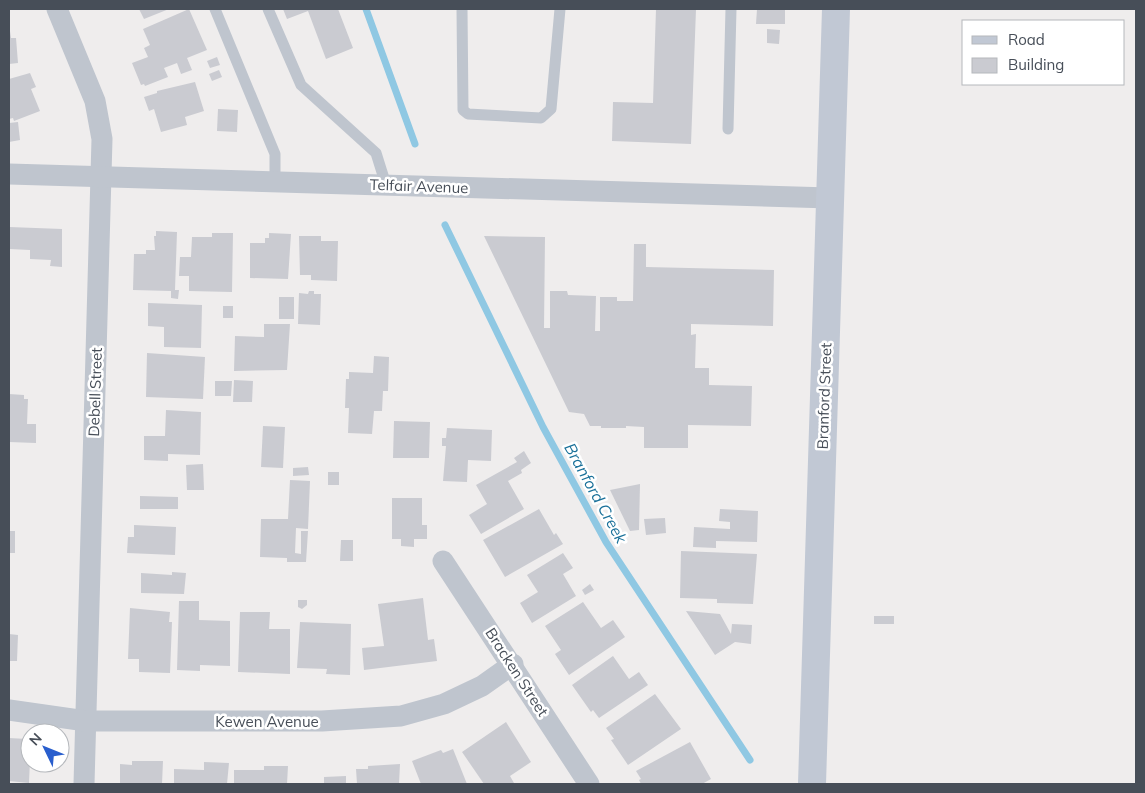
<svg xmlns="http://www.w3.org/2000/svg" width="1145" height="793" font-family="Mulish,sans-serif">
<rect width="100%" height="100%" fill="#efeded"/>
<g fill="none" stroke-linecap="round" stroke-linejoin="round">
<g stroke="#8fc8e3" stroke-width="7">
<path d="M366 9 415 144"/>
<path d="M445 225 543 427 606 542 750 760"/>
</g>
</g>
<g fill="#cacbd1">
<path d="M139 9H169L144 19Z"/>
<path d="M189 9 207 50 187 58 192 70 181 74 177 63 164 68 168 77 145 86 144 84 141 85 132 63 148 57 144 48 150 45 143 29Z"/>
<path d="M283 9H338L353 48 326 59 308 11 287 19Z"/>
<path d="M656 9H696L691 144 612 141 613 102 653 103Z"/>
<path d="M757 9H785V24H756Z"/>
<path d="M9 24 11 38H16L18 63 9 64Z"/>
<path d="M767 29 780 30 779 44 767 43Z"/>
<path d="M217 57 220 65 210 68 207 61Z"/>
<path d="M219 70 222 77 212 81 209 74Z"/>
<path d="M30 73 36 87 31 89 40 111 14 121 13 118 9 119V79Z"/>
<path d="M195 82 204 111 185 117 187 125 161 132 154 109 149 111 144 97 157 93V91Z"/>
<path d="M218 109 238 110 237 132 217 131Z"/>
<path d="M18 122 20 140 9 142V123Z"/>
<path d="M9 227 62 229V267L50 266 51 260 30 259V250L9 249Z"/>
<path d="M156 231 177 232 175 290H179L178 299 171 298V291L133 290 134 254H146V250H155L154 236H156Z"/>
<path d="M212 233H233L232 292 189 291V276H179L180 257H191L192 237H212Z"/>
<path d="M269 233 291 234 288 279 250 278V243H265V238H269Z"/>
<path d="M299 236H321V241H338L337 281 311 280V275H300Z"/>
<path d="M484 236 545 237 544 328H550V291H567L568 295 596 296 595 331H600V297H617V301H633L634 244H646V267L774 270 773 326 691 324V335L696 334 695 368H709V385L752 386 751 426 688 425V448H644V427L626 426V428H601V426H590L584 414 569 412Z"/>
<path d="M309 291H314V294H321L320 325 298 324 299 293 308 294Z"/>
<rect x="279" y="297" width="15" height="22"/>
<path d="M148 303 202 305 201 348 164 347V327L148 326Z"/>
<rect x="223" y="306" width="10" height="12"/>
<path d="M264 324H290L287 370 234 371 235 336 264 337Z"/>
<path d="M147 353 205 357 203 399 146 397Z"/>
<path d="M374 356 389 357 388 391H383L382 411H374L372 434 348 433 349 408H345L346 379H349V372L373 373Z"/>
<path d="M234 380 253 381 252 402H233Z"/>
<path d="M215 381H232L231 396H215Z"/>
<path d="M9 394 24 395V399H28L27 424H36V443L9 442Z"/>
<path d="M166 410 201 412 200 455 168 454V461L144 460V436H165Z"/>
<path d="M394 421 430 422 429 458H393Z"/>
<path d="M263 426 285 427 283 468 261 467Z"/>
<path d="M447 428 492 430 491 461 468 460 467 482 443 481 446 446H442V438H446Z"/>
<path d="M524 451 531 463 521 470 522 473 508 481 524 509 481 534 469 515 487 504 476 485 517 462 514 458Z"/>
<path d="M203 464 204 490H187L186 465Z"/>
<path d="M308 467 309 475 293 476V468Z"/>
<rect x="328" y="472" width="11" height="13"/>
<path d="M290 480 310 481 308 529 296 528 295 553 301 554V531H308L306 562H287V558L260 557 261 519H288Z"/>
<path d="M640 484 639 530 630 531 610 490Z"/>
<path d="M140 496 178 497V509H140Z"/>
<path d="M392 498H422V525H427V539H414V547L401 546V539H392Z"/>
<path d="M539 509 554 535 556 533 563 544 505 577 483 540Z"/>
<path d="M720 509 758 511 757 542 716 541V548L693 547 694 527 730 529V522L719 521Z"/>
<path d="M665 518 666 533 646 535 644 519Z"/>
<path d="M134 525 176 527 175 555 127 553 128 537H134Z"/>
<rect x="9" y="531" width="6" height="22"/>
<path d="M341 540H353V561H340Z"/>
<path d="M681 551 757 554 753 604 717 603V599L680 598Z"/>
<path d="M563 553 573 568 563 574 576 596 532 623 520 603 538 592 527 575Z"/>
<path d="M172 572 186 573 184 594 141 593V573L172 575Z"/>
<path d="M590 584 594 590 585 595 582 590Z"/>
<path d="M423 598 428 640 434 639 437 661 364 670 362 648 384 646 378 604Z"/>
<path d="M298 600H307V605L302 609 298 607Z"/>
<path d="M179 601H199V620L230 621V666L200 665V671L177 670Z"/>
<path d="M583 602 601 628 613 620 625 637 569 675 555 654 561 650 545 626Z"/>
<path d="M130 608 170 612 169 622H172L170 673 139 672V659H128Z"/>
<path d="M686 611 720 614 731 634 732 624 752 625 751 644 735 642 715 655Z"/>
<path d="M240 612H270L269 629H290V674L238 672Z"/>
<rect x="874" y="616" width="20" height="8"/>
<path d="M300 622 351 624 350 675 326 674 327 669 297 668Z"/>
<path d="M9 634 18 635 17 661H9Z"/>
<path d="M613 656 629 679 639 672 648 685 599 718 593 710 591 712 572 685Z"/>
<path d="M655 694 681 729 628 765 611 740 614 739 606 728Z"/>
<path d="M506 722 531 762 510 776 514 783 512 784H484L462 752Z"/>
<path d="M9 738 27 739 26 760H30L29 783 9 781Z"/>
<path d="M690 742 711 779 702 784H641L639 780 641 779 636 771Z"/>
<path d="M453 749 467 784H421L412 761 441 750 443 753Z"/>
<path d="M132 761H163L162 784H120V764L132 765Z"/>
<path d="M204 762 229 763 227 784H174V769L204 770Z"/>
<path d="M400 764 399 784H357L356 769H368V766Z"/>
<path d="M264 766H288L287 784H234V770H264Z"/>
<path d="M346 776V784H324V777Z"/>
</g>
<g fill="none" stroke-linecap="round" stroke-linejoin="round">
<g stroke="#bfc5ce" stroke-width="11">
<path d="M215 9 275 154V182"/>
<path d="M268 9 301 85 376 153 386 185"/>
<path d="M462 9 463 110 468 114 541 118 551 109 560 9"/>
<path d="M728 129 731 9"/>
</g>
<g stroke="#bfc5ce" stroke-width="21">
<path d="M57 9 95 101 102 139 84 784"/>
<path d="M9 174 830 198"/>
<path d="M443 561 589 784"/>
<path d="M9 710 86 721H322L401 716 444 704 482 686 513 664"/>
</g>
<path stroke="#c1c8d4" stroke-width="28" d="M812 784 836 9"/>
</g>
<g text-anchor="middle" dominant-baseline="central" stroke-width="5" stroke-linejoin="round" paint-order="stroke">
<g font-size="15" fill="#474e58" stroke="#fff">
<text transform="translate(419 186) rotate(2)">Telfair Avenue</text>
<text transform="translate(95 392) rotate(-88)">Debell Street</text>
<text transform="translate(824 396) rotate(-88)">Branford Street</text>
<text transform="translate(517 672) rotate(57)">Bracken Street</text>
<text x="267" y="721">Kewen Avenue</text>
</g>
<g font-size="16" font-style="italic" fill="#197099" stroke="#fff">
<text transform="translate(596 493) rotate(61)">Branford Creek</text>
</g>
</g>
<rect width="1145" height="793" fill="none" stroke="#474e58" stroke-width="20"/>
<rect x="962" y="20" width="162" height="65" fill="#ffffff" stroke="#b5b8bc"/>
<rect x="972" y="36" width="25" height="8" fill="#c1c8d4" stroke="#b5b8bc"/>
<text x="1008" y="45" font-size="15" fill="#474e58">Road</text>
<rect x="972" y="58" width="25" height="15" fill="#cacbd1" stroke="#b5b8bc"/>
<text x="1008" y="70" font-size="15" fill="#474e58">Building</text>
<g transform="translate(45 748) rotate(313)"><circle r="24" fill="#ffffff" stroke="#b5b8bc"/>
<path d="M0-4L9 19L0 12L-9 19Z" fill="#295ecd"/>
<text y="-8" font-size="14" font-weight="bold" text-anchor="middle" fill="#474e58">N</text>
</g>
</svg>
